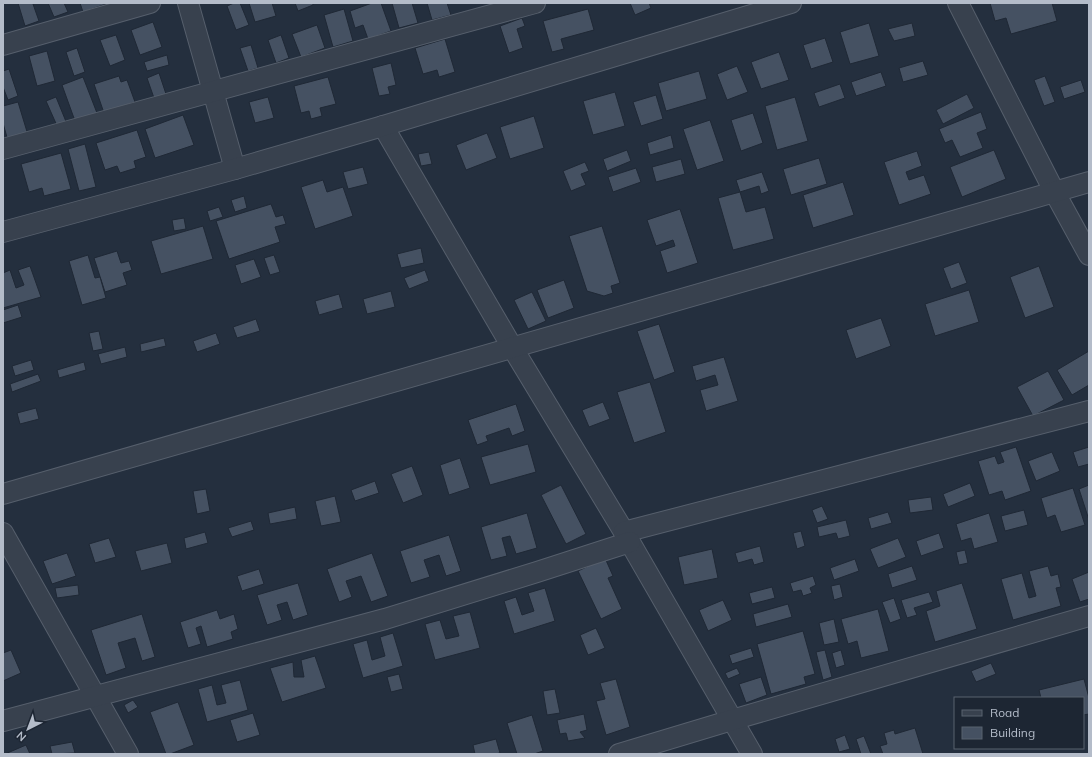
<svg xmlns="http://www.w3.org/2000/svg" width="1092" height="757" font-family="Mulish,sans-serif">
<rect width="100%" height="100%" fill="#242f3e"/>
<g fill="#455162" stroke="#1f2835">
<path d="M18 3H37L33 4 39 21 25 26Z"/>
<path d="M48 3H64L68 12 54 17Z"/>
<path d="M80 3H109L83 12Z"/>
<path d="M234 3H240L249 25 236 30 227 6Z"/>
<path d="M249 3H272L276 16 255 22Z"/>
<path d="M295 3H313V5L298 11Z"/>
<path d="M372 3H381L391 31 368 39 363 25 355 28 350 11Z"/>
<path d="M392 3H412L418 23 399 28Z"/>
<path d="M427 3H447L451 15 432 20Z"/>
<path d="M630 3H649L651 8 635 15Z"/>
<path d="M990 3H1052L1057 21 1011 34 1006 18 995 21Z"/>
<path d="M344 9 353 41 333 47 324 15Z"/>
<path d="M588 9 594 30 561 39 564 49 552 52 543 21Z"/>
<path d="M522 18 525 26 517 29 523 48 509 53 500 26Z"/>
<path d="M153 22 162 47 140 55 131 30Z"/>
<path d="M869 23 879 56 850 64 840 32Z"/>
<path d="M912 23 915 36 894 41 888 29Z"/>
<path d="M317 25 325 48 301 57 292 34Z"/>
<path d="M116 35 125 60 110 66 100 40Z"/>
<path d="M281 35 289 58 276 63 268 40Z"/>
<path d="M825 38 833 62 811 69 803 45Z"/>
<path d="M445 39 455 72 439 77 437 70 423 74 415 48Z"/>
<path d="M251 45 258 68 248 71 240 48Z"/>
<path d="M77 48 85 72 74 76 66 52Z"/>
<path d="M47 51 55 81 37 86 29 56Z"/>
<path d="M779 52 789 80 761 89 751 62Z"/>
<path d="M167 55 169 65 147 71 144 62Z"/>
<path d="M923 61 928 75 903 82 899 68Z"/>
<path d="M391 63 396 85 388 87 390 94 379 96 372 68Z"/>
<path d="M737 66 748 92 727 100 717 74Z"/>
<path d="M9 69 18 96 8 100 3 87V71Z"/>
<path d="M699 71 707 99 666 111 658 83Z"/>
<path d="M881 72 886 86 856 96 851 82Z"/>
<path d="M159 73 166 94 154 98 147 78Z"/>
<path d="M119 76 121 82 127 80 135 102 104 113 94 84Z"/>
<path d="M1045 76 1055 102 1044 106 1034 80Z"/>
<path d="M83 77 97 113 75 121 62 85Z"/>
<path d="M328 77 336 104 320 108 322 116 311 119 309 111 301 113 294 86Z"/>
<path d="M1081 80 1085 92 1064 99 1060 87Z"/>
<path d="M840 84 845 98 819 107 814 93Z"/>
<path d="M615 92 625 126 593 135 583 101Z"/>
<path d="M967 94 974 108 943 124 936 110Z"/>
<path d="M656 95 663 119 641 126 633 102Z"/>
<path d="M56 97 67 124 58 128 46 101Z"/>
<path d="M268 97 274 118 255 123 249 102Z"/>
<path d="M795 97 808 141 777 150 765 106Z"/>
<path d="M18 102 28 135 8 141 3 123V106Z"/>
<path d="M981 112 987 129 977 133 983 148 960 157 952 140 945 143 939 129Z"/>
<path d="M753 113 763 143 741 151 731 120Z"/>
<path d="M183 115 194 145 155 158 145 129Z"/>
<path d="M534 116 544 148 510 159 500 127Z"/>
<path d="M710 120 724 161 697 170 683 129Z"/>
<path d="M137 130 146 157 134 161 136 168 120 173 117 166 105 170 96 143Z"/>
<path d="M487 133 497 158 466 170 456 145Z"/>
<path d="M671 135 674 148 650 155 647 143Z"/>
<path d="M85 144 96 187 79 191 68 149Z"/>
<path d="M627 150 631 161 607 171 603 159Z"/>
<path d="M994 150 1006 179 962 197 950 167Z"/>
<path d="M917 151 922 166 906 172 909 180 924 175 931 194 899 205 884 162Z"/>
<path d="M429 152 432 164 421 166 418 154Z"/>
<path d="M61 153 71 189 44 196 42 188 29 192 21 164Z"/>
<path d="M819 158 827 184 791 195 783 169Z"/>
<path d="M681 159 685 174 656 182 652 167Z"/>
<path d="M585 162 589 171 581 174 586 185 571 191 563 171Z"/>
<path d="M363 167 368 184 348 189 343 172Z"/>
<path d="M636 168 641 182 613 192 608 177Z"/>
<path d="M762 172 769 191 761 194 759 186 740 192 736 180Z"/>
<path d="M323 180 327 192 343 187 353 216 315 229 301 187Z"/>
<path d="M843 182 854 215 813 228 803 195Z"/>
<path d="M740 192 746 212 765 207 774 239 733 250 718 198Z"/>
<path d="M244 196 247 208 235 212 231 200Z"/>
<path d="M271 204 276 217 283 215 286 224 275 227 280 242 229 259 216 221Z"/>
<path d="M219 207 223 217 210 221 207 211Z"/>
<path d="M680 209 698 263 667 273 660 251 675 246 673 240 656 246 647 220Z"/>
<path d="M184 218 186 229 174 231 172 220Z"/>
<path d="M203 226 213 259 161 274 151 241Z"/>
<path d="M602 226 620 283 611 286 613 293 604 296 587 291 569 236Z"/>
<path d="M421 248 424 263 401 268 397 254Z"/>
<path d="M117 251 121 263 129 261 132 270 123 273 127 285 105 292 94 258Z"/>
<path d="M88 255 95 278 100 277 106 298 82 305 69 261Z"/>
<path d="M274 255 280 272 270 275 264 258Z"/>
<path d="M254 259 261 277 241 284 235 265Z"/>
<path d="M959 262 967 283 951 289 943 268Z"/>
<path d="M30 266 41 297 3 308V273L10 270 16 288 24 285 18 270Z"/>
<path d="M1039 266 1054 307 1025 318 1010 277Z"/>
<path d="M425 270 429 281 409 289 404 278Z"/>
<path d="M564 280 574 308 548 318 537 290Z"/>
<path d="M969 290 979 322 935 336 925 304Z"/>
<path d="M391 291 395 307 367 314 363 299Z"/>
<path d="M532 292 546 321 528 329 514 300Z"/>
<path d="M339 294 343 308 319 315 315 301Z"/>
<path d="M18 305 22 317 3 323V310Z"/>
<path d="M881 318 891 346 856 359 846 330Z"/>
<path d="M256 319 260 331 237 338 233 327Z"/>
<path d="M659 324 675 372 654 380 637 331Z"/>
<path d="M99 331 103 349 93 351 89 333Z"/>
<path d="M216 333 220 344 197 352 193 341Z"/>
<path d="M164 338 166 346 141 352 140 344Z"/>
<path d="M125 347 127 357 101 364 98 354Z"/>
<path d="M1089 351V385L1072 395 1057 370Z"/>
<path d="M724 357 738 401 706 411 700 390 718 385 715 375 696 381 692 366Z"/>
<path d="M31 360 34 370 15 376 12 366Z"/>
<path d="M84 362 86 370 59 378 57 370Z"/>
<path d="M1048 371 1064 400 1033 416 1017 387Z"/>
<path d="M38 374 41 381 12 392 10 384Z"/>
<path d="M650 382 666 432 634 443 617 392Z"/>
<path d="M603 402 610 419 589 427 582 410Z"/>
<path d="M516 404 525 431 512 436 509 428 486 436 488 441 477 445 468 420Z"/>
<path d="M36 408 39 419 20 424 17 413Z"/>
<path d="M528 444 536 472 490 485 481 457Z"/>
<path d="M1016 447 1031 491 1005 500 1002 491 989 495 978 461 995 456 998 464 1004 462 1000 452Z"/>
<path d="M1089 447V464L1078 467 1073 452Z"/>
<path d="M1052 452 1060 471 1036 481 1028 461Z"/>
<path d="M460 458 470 488 449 495 440 465Z"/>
<path d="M412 466 423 495 403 503 391 474Z"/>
<path d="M375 481 379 493 355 501 351 490Z"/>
<path d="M970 483 975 496 948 507 943 494Z"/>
<path d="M561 485 586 534 566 544 541 495Z"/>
<path d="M1089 485V520L1079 489Z"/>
<path d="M1073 488 1085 525 1061 532 1055 515 1047 518 1041 498Z"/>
<path d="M206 489 210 511 197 514 193 491Z"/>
<path d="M335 496 341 522 321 526 315 501Z"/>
<path d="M931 497 933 510 910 513 908 500Z"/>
<path d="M822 506 828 519 817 523 812 510Z"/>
<path d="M295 507 297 519 270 524 268 513Z"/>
<path d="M1024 510 1028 525 1005 531 1001 516Z"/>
<path d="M888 512 892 523 871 529 868 518Z"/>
<path d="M527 513 537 548 516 554 510 536 502 538 507 556 491 560 481 527Z"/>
<path d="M989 513 998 542 974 549 971 538 961 541 956 524Z"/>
<path d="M846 520 850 536 838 539 836 533 819 537 817 527Z"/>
<path d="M251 521 254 530 232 537 228 528Z"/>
<path d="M801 531 805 546 797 549 793 533Z"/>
<path d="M205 532 208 543 186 549 184 538Z"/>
<path d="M939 533 944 548 921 556 916 541Z"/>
<path d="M449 535 461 571 446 576 439 555 424 560 430 577 411 583 400 551Z"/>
<path d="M109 538 116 557 95 563 89 544Z"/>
<path d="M898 538 906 557 878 568 870 549Z"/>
<path d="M167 543 172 563 141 571 135 551Z"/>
<path d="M760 546 764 562 754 565 752 559 738 563 735 553Z"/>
<path d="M712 549 718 578 684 585 678 557Z"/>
<path d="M965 550 968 563 959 565 956 552Z"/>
<path d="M67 553 76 576 52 584 43 561Z"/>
<path d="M372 553 388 596 371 602 361 576 346 581 352 597 339 602 327 569Z"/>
<path d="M605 558 613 576 608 578 622 609 601 619 578 571Z"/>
<path d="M855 559 859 571 834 580 830 568Z"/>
<path d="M912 566 917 580 892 588 888 574Z"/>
<path d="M1048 566 1051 576 1058 574 1061 587 1056 588 1061 606 1013 620 1001 579 1022 573 1029 598 1036 596 1029 571Z"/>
<path d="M259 569 264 584 242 591 237 576Z"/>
<path d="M1089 572V599L1080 602 1072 579Z"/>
<path d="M813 576 816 585 810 588 812 593 803 596 801 590 793 592 790 583Z"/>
<path d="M298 583 308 615 293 620 287 602 277 605 282 620 267 625 257 595Z"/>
<path d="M962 583 977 629 935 642 926 611 940 606 936 591Z"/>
<path d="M840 584 843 597 834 600 831 586Z"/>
<path d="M78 585 79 595 57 598 55 588Z"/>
<path d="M772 587 775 598 752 604 749 593Z"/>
<path d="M545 588 555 621 514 634 504 601 516 597 522 615 534 611 528 593Z"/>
<path d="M929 592 933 602 914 608 917 615 907 618 901 600Z"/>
<path d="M894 598 901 619 890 623 882 602Z"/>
<path d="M723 600 732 620 708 631 699 610Z"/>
<path d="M788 604 792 617 756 627 753 614Z"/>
<path d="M878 609 889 651 861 658 857 641 848 644 841 619Z"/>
<path d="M217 610 220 619 234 614 238 629 231 632 233 639 207 647 201 626 196 628 201 644 188 648 180 622Z"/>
<path d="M470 612 480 648 435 660 425 624 440 620 446 639 459 636 453 616Z"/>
<path d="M142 614 155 657 142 661 135 638 118 643 126 668 106 675 91 630Z"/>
<path d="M834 619 839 642 824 645 819 623Z"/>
<path d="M596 628 605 648 588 655 580 635Z"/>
<path d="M803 631 815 674 804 677 806 684 771 694 757 644Z"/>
<path d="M393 633 403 666 363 678 353 644 367 640 372 660 385 656 380 637Z"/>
<path d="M751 648 754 657 732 664 729 655Z"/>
<path d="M11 650 21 673 3 681V653Z"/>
<path d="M825 650 832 677 823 680 816 652Z"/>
<path d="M841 650 845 665 836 668 832 653Z"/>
<path d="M315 656 326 688 282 702 270 668 293 662 294 677H304L301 660Z"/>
<path d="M991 663 996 674 976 682 971 671Z"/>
<path d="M737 668 740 674 728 679 725 673Z"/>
<path d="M399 674 403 689 391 692 387 677Z"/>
<path d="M761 677 767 695 746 703 739 684Z"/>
<path d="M616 679 630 727 606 735 596 701 605 699 600 683Z"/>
<path d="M1084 679 1089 698V714L1083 715V698H1041L1039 690Z"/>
<path d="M240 680 248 710 207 722 198 689 212 685 217 705 226 703 221 685Z"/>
<path d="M555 689 560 713 547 715 543 691Z"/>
<path d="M133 700 138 707 128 713 124 705Z"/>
<path d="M178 702 194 745 170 754H166L150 712Z"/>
<path d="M253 713 260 735 237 742 230 720Z"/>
<path d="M584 714 587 730 580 732 585 738 568 741 566 733 560 734 557 720Z"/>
<path d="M532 715 543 751 534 754H517L507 723Z"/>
<path d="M915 728 923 754H883L880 746 887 744 884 733 894 730 895 734Z"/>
<path d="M845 735 850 749 839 752 835 739Z"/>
<path d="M864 736 871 754H861L856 739Z"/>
<path d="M496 739 500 753 495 754H475L473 745Z"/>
<path d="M72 742 75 753 52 754 50 746Z"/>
<path d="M26 745 30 754H5Z"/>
</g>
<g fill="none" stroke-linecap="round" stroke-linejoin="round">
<defs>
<g id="street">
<path d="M188 3 235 169"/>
<path d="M958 3 1055 193 1089 255"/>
<path d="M3 45 150 3"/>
<path d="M383 126 512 347 624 532 752 754"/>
<path d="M3 149 535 3"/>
<path d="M3 232 235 169 383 126 791 3"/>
<path d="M3 494 1089 182"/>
<path d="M624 532 1089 411"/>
<path d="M3 533 128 754"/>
<path d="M3 721 385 619 537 572 630 542"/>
<path d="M619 754 732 720 1089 616"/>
</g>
</defs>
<use href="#street" stroke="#565f6c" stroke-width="22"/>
<use href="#street" stroke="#38414e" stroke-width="20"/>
</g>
<rect width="1092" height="757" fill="none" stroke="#b4bcc9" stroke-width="8"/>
<rect x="954" y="697" width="130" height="52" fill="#1d2633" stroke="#59626f"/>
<rect x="962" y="710" width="20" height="6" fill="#38414e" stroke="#59626f"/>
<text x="990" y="717" font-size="12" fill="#b4bcc9">Road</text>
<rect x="962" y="727" width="20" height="12" fill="#455162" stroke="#59626f"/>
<text x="990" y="737" font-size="12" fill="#b4bcc9">Building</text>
<g transform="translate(28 729) rotate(222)" stroke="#1d2633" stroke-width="3" paint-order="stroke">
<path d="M0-3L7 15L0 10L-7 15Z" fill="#b4bcc9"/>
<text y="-6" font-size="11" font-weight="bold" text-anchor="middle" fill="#b4bcc9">N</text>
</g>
</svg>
